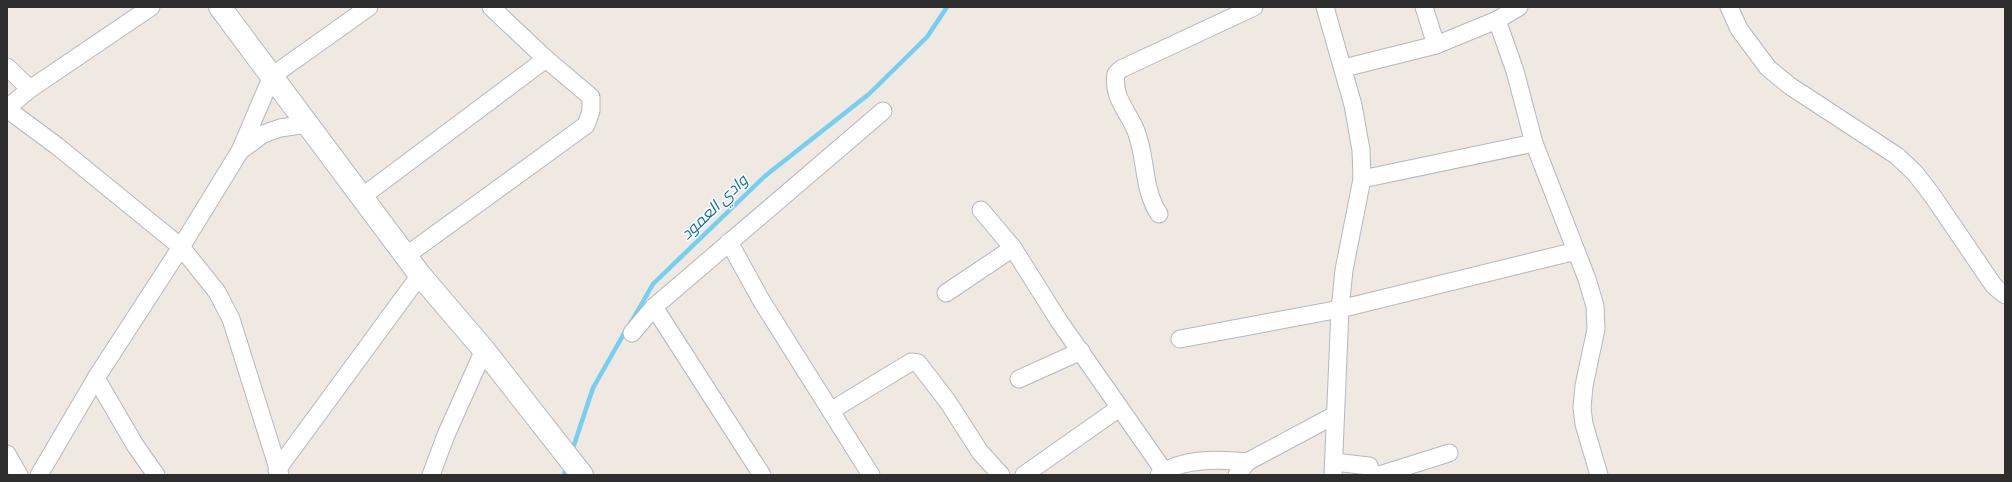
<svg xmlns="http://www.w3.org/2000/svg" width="2012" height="482" font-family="Karla,Cairo,sans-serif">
<rect width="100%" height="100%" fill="#efe9e1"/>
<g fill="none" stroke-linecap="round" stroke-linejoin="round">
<g stroke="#75cff0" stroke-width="4.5">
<path d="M630 324 653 284 765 176 869 94 927 37 947 7"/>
<path d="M572 451 593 388 626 330"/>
<path d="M564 475 567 465"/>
</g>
<defs>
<g id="street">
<path d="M1325 7 1353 105 1361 150 1362 179 1344 270 1340 309 1333 475"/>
<path d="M1424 7 1436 45"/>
<path d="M1729 7 1739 29 1768 68 1790 86 1897 156 1915 173 1932 195 1994 286 2005 295"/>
<path d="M1497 20 1519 7"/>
<path d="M7 67 30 89"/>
<path d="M1344 68 1436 45 1497 20 1515 71 1534 143 1362 179"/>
<path d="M7 108 30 89 151 7"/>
<path d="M7 109 57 146 181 247 217 292 231 319 280 475"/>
<path d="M1534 143 1587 279 1595 306 1596 329 1584 386 1582 408 1584 424 1599 475"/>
<path d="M240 151 263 134 280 128 308 124"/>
<path d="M363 196 546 59"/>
<path d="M981 210 1013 248 1059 321 1164 471"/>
<path d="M1159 214C1142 188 1147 159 1136 131 1128 111 1112 97 1116 74L1121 69 1254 7"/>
<path d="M729 242 761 300 871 475"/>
<path d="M407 255 586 125 591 111V97L546 59 491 7"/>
<path d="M946 293 1013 248"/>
<path d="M654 307 762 475"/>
<path d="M632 333 654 307 883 111"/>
<path d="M1180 339 1340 309 1576 251"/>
<path d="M96 378 135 445 156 475"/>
<path d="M1019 379 1081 351"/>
<path d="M832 410 911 362 918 363 948 402 980 452 1001 475"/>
<path d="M7 454 19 475"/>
<path d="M1334 462 1369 466 1373 475"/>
<path d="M277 470 420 275"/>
<path d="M39 475 96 378 181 247 240 151 272 76 369 7"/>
<path d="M431 475 446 435 484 350"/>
<path d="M1024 475 1119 408"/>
<path d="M1159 475C1181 458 1221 459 1247 462"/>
<path d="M1237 475 1247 462 1335 415"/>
<path d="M1379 475 1449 453"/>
</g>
<path id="secondary" d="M220 7 420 275 484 350 582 475"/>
</defs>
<use href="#street" stroke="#b4b7c1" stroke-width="19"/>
<use href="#secondary" stroke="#b4b7c1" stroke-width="24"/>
<use href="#street" stroke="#fff" stroke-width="17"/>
<use href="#secondary" stroke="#fff" stroke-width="22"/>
</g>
<g text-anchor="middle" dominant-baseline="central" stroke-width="3" stroke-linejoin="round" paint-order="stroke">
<g font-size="16" font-style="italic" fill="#0d6fa3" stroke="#fff">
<text transform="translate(714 207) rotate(-44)">وادي العمود</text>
</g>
</g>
<rect width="2012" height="482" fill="none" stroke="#2e2e2e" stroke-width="16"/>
</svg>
